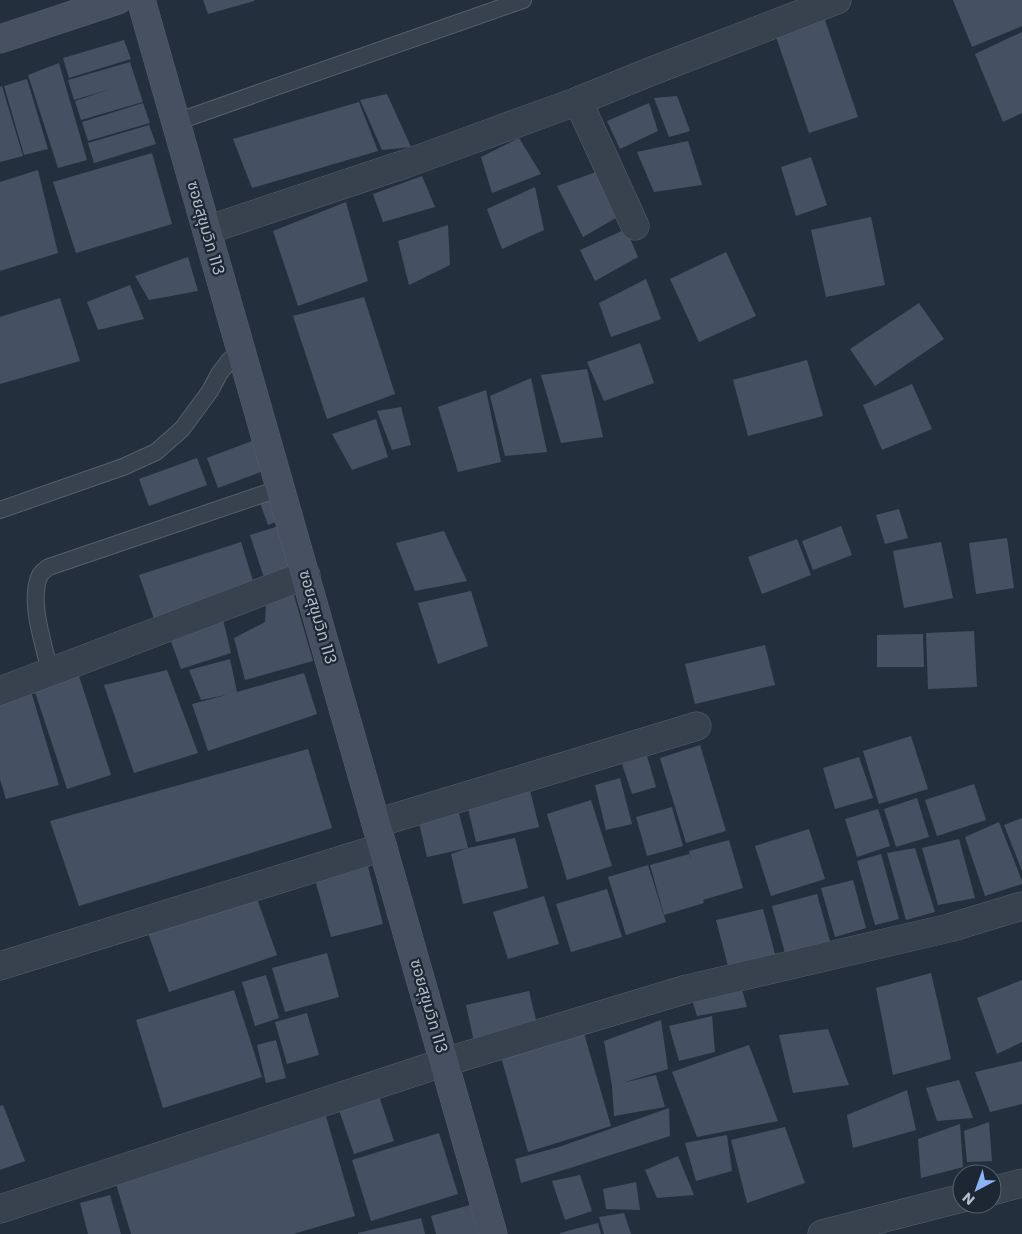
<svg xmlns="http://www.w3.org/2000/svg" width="1022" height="1234" font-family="Poppins,'Noto Sans Thai',sans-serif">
<rect width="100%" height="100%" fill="#242f3e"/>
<g fill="#455162">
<path d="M203 0H254V1L208 14Z"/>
<path d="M953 0H1022V26L972 47Z"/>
<path d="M824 17 858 117 809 133 776 37Z"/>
<path d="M1022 32V113L1003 122 975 54Z"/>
<path d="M124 40 131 59 69 78 63 58Z"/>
<path d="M130 62 143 102 81 120 75 101 110 89 74 100 68 80Z"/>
<path d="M59 63 87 160 58 168 28 75Z"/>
<path d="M27 79 48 149 24 155 4 86Z"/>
<path d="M2 86 23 156 0 162V87Z"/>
<path d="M387 94 411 147 382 150 360 100Z"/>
<path d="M677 96 690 131 669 137 654 98Z"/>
<path d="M359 102 378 151 252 188 233 139Z"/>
<path d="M143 103 150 123 88 141 82 122Z"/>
<path d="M649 103 658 131 620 149 607 121Z"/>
<path d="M149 125 156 144 94 163 88 143Z"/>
<path d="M519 138 541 174 492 193 481 157Z"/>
<path d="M688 141 702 185 654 192 637 152Z"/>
<path d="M152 153 172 224 76 253 53 182Z"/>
<path d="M811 157 827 205 796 216 781 167Z"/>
<path d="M38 170 58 253 0 271V182Z"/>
<path d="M596 172 616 218 583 237 557 186Z"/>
<path d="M422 176 435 207 383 222 373 194Z"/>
<path d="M535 187 544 230 502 249 487 209Z"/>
<path d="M346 202 368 281 298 306 273 231Z"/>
<path d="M871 217 885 285 826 297 811 230Z"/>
<path d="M448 225 450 265 409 285 398 241Z"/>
<path d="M626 229 638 257 595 281 580 250Z"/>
<path d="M726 252 756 316 699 342 670 279Z"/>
<path d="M188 257 198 291 149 300 135 276Z"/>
<path d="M646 279 661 319 611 337 599 303Z"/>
<path d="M130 285 144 319 98 330 87 302Z"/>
<path d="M364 297 395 394 327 419 293 316Z"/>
<path d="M60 298 80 361 0 384V317Z"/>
<path d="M919 303 944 339 875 386 850 349Z"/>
<path d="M640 343 654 383 604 401 587 362Z"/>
<path d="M807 360 823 416 748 436 733 380Z"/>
<path d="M587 369 603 437 561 443 541 375Z"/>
<path d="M531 378 547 452 505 456 490 396Z"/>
<path d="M912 384 932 429 882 450 863 405Z"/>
<path d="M486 390 501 462 458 472 438 407Z"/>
<path d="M401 407 411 445 392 450 377 411Z"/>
<path d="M376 419 388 457 352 470 332 434Z"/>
<path d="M252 441 263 471 218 488 207 458Z"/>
<path d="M197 458 207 485 149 506 139 479Z"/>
<path d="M274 495 282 520 268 525 259 500Z"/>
<path d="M899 509 908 538 885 544 876 515Z"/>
<path d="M279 526 293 569 264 578 250 535Z"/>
<path d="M841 526 852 555 813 570 802 541Z"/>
<path d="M444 531 467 581 415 591 396 543Z"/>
<path d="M1007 538 1014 588 976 594 969 543Z"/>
<path d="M797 539 811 575 762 594 748 557Z"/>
<path d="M241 542 255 587 154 619 139 575Z"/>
<path d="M941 542 953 598 904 608 893 551Z"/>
<path d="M471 591 488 646 438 664 418 603Z"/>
<path d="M293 592 313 661 245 680 234 638 265 622 266 603Z"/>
<path d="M222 615 231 653 181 669 168 633Z"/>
<path d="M974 631 977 687 928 689 926 633Z"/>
<path d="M923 634 924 667H877V635Z"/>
<path d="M765 645 775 685 695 704 685 664Z"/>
<path d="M230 659 237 692 304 673 317 714 208 751 192 704 226 695 201 700 189 670Z"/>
<path d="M167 670 198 753 134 773 104 685Z"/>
<path d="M79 676 111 775 67 789 34 689Z"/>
<path d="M30 688 59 785 6 799 0 779V697Z"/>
<path d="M911 736 928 789 879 804 863 751Z"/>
<path d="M700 745 726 831 686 843 660 758Z"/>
<path d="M308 749 332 828 79 906 50 821Z"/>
<path d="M647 756 656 787 632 794 622 764Z"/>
<path d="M859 757 873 798 835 809 823 768Z"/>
<path d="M620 778 632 824 606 830 595 785Z"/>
<path d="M974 784 986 820 937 836 925 800Z"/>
<path d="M530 790 539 827 476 842 467 804Z"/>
<path d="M917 798 929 837 896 847 884 809Z"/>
<path d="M591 800 612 866 567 880 547 814Z"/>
<path d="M672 807 683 846 647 856 636 817Z"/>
<path d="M878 809 890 846 857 857 845 819Z"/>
<path d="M459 813 468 848 515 838 528 888 463 904 451 854 468 848 427 857 419 823Z"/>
<path d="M1022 818V871L1004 825Z"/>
<path d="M999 822 1022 881V884L985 896 965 837Z"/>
<path d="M809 829 825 879 771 896 755 846Z"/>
<path d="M959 839 975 898 938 905 922 848Z"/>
<path d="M729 840 743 888 703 900 704 903 664 915 650 865 689 854 691 859 689 851Z"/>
<path d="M915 848 935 912 906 920 887 853Z"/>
<path d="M881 854 899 919 875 925 857 861Z"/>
<path d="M367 863 383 924 331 937 314 876Z"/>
<path d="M648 865 666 922 626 935 608 877Z"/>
<path d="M853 880 866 928 835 937 821 888Z"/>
<path d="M607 889 622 937 571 952 556 904Z"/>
<path d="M255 893 277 955 169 992 147 930Z"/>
<path d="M817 894 830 941 785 953 772 906Z"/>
<path d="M544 896 559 944 508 959 493 912Z"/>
<path d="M763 909 775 954 728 966 716 920Z"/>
<path d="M327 953 339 997 285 1012 272 968Z"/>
<path d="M931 973 951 1059 893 1075 876 988Z"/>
<path d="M266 975 279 1018 255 1026 242 982Z"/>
<path d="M739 979 747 1007 697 1016 689 990Z"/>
<path d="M1022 980V1042L997 1054 977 998Z"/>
<path d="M234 990 262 1077 163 1108 136 1020Z"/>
<path d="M529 991 538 1028 474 1042 466 1005Z"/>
<path d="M307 1013 319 1055 287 1064 275 1022Z"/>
<path d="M712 1016 715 1052 679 1061 669 1026Z"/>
<path d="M661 1020 668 1069 622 1083 656 1075 665 1107 614 1116 612 1086 604 1041Z"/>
<path d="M828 1029 849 1085 793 1093 779 1035Z"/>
<path d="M583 1030 611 1126 528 1152 501 1057Z"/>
<path d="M276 1040 286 1078 266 1083 257 1045Z"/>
<path d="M749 1045 778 1121 697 1137 672 1072Z"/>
<path d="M1022 1061V1104L990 1112 975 1072Z"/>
<path d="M959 1080 973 1118 937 1121 926 1088Z"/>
<path d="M377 1090 394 1141 354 1154 337 1104Z"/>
<path d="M907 1090 916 1130 853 1148 847 1115Z"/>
<path d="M3 1105 25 1161 0 1170V1106Z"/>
<path d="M669 1108 670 1136 567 1169 521 1183 515 1159 559 1147Z"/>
<path d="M325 1113 355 1216 293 1234H131L113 1174Z"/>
<path d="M989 1122 992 1161 967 1162 964 1131Z"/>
<path d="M960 1124 963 1167 921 1178 918 1139Z"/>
<path d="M785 1127 805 1183 747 1203 731 1140Z"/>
<path d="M439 1133 458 1194 371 1221 352 1160Z"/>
<path d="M727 1135 732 1171 696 1181 685 1143Z"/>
<path d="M678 1156 694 1195 657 1198 645 1170Z"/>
<path d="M580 1175 592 1211 565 1220 552 1181Z"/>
<path d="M636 1182 640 1210 606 1209 603 1189Z"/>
<path d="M110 1195 121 1234H88L80 1203Z"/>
<path d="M470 1205 478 1234H436L431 1216Z"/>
<path d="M624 1213 631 1234H604L599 1217Z"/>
<path d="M421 1218 425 1234H358V1233Z"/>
<path d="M598 1223 601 1234H560V1233Z"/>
</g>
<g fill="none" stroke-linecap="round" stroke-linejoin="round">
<defs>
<g id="lane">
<path d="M176 122 523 0"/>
<path d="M0 510 123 467 156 452 182 429 210 391 219 374 229 361 241 350"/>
<path d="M50 672C44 644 28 601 40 575 42 572 46 569 49 567L281 488"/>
</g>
<g id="street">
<path d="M578 101 635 226"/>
<path d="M207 230 405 164 578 101 652 71 837 0"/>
<path d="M0 691 306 575"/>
<path d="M377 823 697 726"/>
<path d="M0 966 383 847"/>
<path d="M992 1191 1022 1183"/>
<path d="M0 1209 445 1062 687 989 949 928 1022 906"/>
<path d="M822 1234 962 1198"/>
</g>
<g id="secondary">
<path d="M141 0 493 1234"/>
<path d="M0 39 118 0"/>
</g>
</defs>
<use href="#lane" stroke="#565f6c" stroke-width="18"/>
<use href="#street" stroke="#565f6c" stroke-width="29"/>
<use href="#secondary" stroke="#565f6c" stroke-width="29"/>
<use href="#lane" stroke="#38414e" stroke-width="16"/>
<use href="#street" stroke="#38414e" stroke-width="28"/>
<use href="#secondary" stroke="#465061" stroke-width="28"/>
</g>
<g text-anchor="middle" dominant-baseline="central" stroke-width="4.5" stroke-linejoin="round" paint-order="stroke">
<g font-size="16" fill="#b4bcc9" stroke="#1d2633">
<text transform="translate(206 228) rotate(74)">ซอยสุขุมวิท 113</text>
<text transform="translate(318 617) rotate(74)">ซอยสุขุมวิท 113</text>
<text transform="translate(429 1006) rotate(74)">ซอยสุขุมวิท 113</text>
</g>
</g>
<g transform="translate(977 1189) rotate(221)"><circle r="24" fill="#1d2633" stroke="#59626f"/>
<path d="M0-4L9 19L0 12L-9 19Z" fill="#8ab4f8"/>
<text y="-8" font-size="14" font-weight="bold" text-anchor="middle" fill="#b4bcc9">N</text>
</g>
</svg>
